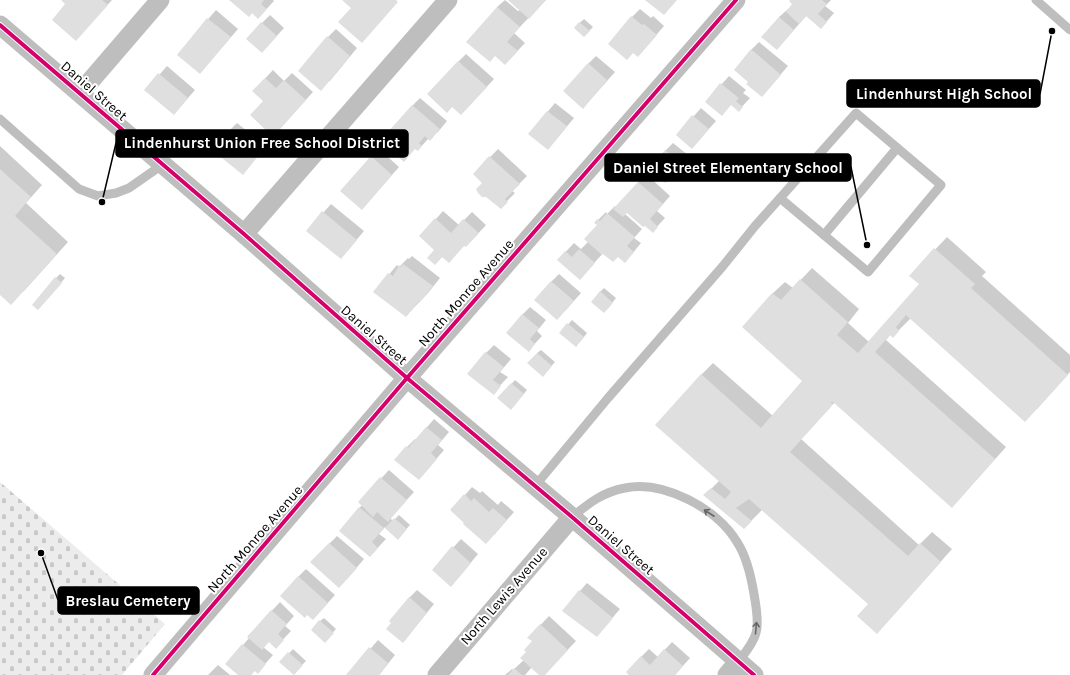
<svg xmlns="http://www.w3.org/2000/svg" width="1070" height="675" font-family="Karla,sans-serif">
<defs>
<pattern id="cemetery-stones" width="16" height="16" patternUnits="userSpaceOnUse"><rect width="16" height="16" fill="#ececec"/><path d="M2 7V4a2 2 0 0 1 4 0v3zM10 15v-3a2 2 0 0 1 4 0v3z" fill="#c9c9c9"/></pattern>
</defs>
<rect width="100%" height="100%" fill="#fff"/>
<path fill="url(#cemetery-stones)" d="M0 482 165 624 122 675H0Z"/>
<g fill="#0003">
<path d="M62 0H112L83 31 67 4Z"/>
<path d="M231 0H273L274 1 258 18 252 12Z"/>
<path d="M505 0 518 11 520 10 509 0H546L514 33 525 43 505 64 497 7Z"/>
<path d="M791 0H831L825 6 834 13 821 28 807 15 777 49 779 17 794 4Z"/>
<path d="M640 9 651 18 653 16 664 26 645 48 632 17Z"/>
<path d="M216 10 238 29 200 73 178 54Z"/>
<path d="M270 15 284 28 262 52 247 38Z"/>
<path d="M584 19 593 27 584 36 575 27Z"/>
<path d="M336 29 357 48 329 82 328 37Z"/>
<path d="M759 42 788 66 762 96 749 82 751 50Z"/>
<path d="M466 54 494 79 469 106 458 62Z"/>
<path d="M596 56 615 72 591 99 588 64Z"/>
<path d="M167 66 195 90 174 114 146 90Z"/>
<path d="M273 70 284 81 292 73 313 92 281 127 264 101 253 91Z"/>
<path d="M729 76 746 90 743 93 750 98 739 110 731 104 706 102Z"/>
<path d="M420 98 447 121 438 132 429 138 418 150 412 106Z"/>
<path d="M555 103 574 118 555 141 529 134Z"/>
<path d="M701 108 716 121 692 148 677 135Z"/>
<path d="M237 123 266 146 250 165 229 131Z"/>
<path d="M673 143 688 155 665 182V151Z"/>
<path d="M0 146 42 185 26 203 68 242 23 292 0 293Z"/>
<path d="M379 149 399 167 369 201 371 157Z"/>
<path d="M498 149 527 176 512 191 515 193 500 208 484 183 474 174Z"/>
<path d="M646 174 670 196 657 211 665 218 653 231 627 212 625 214 642 229 634 238 641 243 632 254 618 256 604 252 587 271 558 260 574 243 581 249 588 242 598 225V220L606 212 607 214 615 206 616 207Z"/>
<path d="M331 204 364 231 348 250 307 231Z"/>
<path d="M443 211 459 225 472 212 486 225 474 238 464 245 443 256 435 264 436 219Z"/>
<path d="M947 237 986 272 982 276 1070 355V372L1037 409 911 318 893 336 891 334 886 340 1006 447 963 495 835 402 801 439 919 545 932 532 952 549 888 621 763 509 744 528 705 495 720 480 701 375 713 363 773 416 804 381 743 327 773 293 785 282 793 288 812 268 859 309 848 323 869 342 921 284 911 275Z"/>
<path d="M412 256 440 278 428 293 406 316 375 291 397 265 399 267 408 258 409 259Z"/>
<path d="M60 274 65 278 42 305 56 278Z"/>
<path d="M559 274 581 293 565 311 551 282Z"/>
<path d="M604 288 616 298 608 308 600 292Z"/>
<path d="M530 307 546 320 537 331 542 336 528 351 522 315Z"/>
<path d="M572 320 587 333 580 342 561 333Z"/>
<path d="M494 345 511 359 500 372 508 377 493 393 486 353Z"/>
<path d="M541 350 555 362 546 372 537 353Z"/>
<path d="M515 380 527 390 514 405 499 398Z"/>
<path d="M434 419 449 432 438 445 444 450 419 479 407 447 415 439 416 440Z"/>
<path d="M389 470 414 492 390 518 393 521 399 515 410 525 398 538 385 527 379 534 386 539 370 556 340 531 362 505 359 502Z"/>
<path d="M472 487 480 493 482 491 498 505 501 501 514 512 494 535 465 495Z"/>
<path d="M337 536 364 559 347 579 311 562Z"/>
<path d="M461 539 478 554 459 577 433 570Z"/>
<path d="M306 569 335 595 313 619 298 577Z"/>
<path d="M587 583 620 609 597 636 580 591Z"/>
<path d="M417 590 434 604 403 642 409 598Z"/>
<path d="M280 602 294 616 285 626 291 631 276 647 269 641 263 647 273 655 258 672 255 670 251 675H240L227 664 249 638 248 636Z"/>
<path d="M549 616 576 641 544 675H540L532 667 525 675H505L512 669 513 670 524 660 533 641 529 637Z"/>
<path d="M324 618 336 629 328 638 320 621Z"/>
<path d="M378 640 395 655 379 675H348Z"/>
<path d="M672 642 690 658 675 675H631L641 657 649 649 658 657Z"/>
<path d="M293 649 306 661 293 674 281 662Z"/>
<path d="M218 665 230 675H208Z"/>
</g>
<g fill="#dfdfdf">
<path d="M61 0H102L108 5 76 41 52 20 65 4Z"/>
<path d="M229 0H264L261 4 267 9 258 19 252 13 249 17Z"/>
<path d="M342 0H396L398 2 362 43 338 22 351 8Z"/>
<path d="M508 0H546L529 19Z"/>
<path d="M645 0H677L664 15Z"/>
<path d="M790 0H822L827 4 818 14 827 22 821 29 806 16 799 24 786 12 792 4 789 1Z"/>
<path d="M497 7 520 27 507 42 518 51 505 65 495 56 490 62 466 42Z"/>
<path d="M631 16 642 25 644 24 657 35 638 57 633 53 627 60 608 44Z"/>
<path d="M779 17 794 30 777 50 761 37Z"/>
<path d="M207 18 231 37 200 74 177 55Z"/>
<path d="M261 22 277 36 262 53 246 39Z"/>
<path d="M579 22 590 31 584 37 574 28Z"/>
<path d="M327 36 350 56 321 91 298 71Z"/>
<path d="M751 49 781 75 762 97 746 84 748 82 734 70Z"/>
<path d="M458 61 487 87 461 115 452 107 447 113 427 94Z"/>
<path d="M588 63 607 80 583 109 563 91Z"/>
<path d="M158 73 188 98 174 115 144 90Z"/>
<path d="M265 78 276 88 284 80 306 100 273 137 250 115 263 101 252 91Z"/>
<path d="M720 83 739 98 736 101 743 107 739 112 731 105 722 116 705 102Z"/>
<path d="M412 105 440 129 430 141 425 136 419 143 422 146 418 151 415 149 404 162 380 141Z"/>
<path d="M547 111 567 126 548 150 528 134Z"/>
<path d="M692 115 709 129 692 149 676 135Z"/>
<path d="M228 130 259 155 243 175 212 150Z"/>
<path d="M665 150 681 163 665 183 649 170Z"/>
<path d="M371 156 392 175 362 210 340 191Z"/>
<path d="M489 156 520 184 505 199 508 202 501 209 486 197H482L478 193 476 189 482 183 473 174Z"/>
<path d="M0 169 31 197 15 216 57 254 11 305 0 295Z"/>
<path d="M638 182 663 204 650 219 658 227 653 233 645 226 643 227 627 213 623 217 613 209Z"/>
<path d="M322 211 357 240 341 259 306 231Z"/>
<path d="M607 213 635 237 627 246 634 252 625 263 618 257 613 262 603 254 602 255 584 239 597 225 594 223 597 219 600 221Z"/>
<path d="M435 218 451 233 463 219 479 233 466 247 464 246 449 263 442 257 435 265 427 258 434 250 419 236Z"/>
<path d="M934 248 975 284 971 288 1068 375 1025 422 906 315 896 327 899 331 893 338 890 335 875 352 995 459 952 508 833 402H830L833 404 830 408 790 452 908 556 920 543 941 562 877 634 857 616 868 604 749 499 736 508 752 521 744 529 703 495 711 488 725 499 731 492 655 425 701 374 761 428 802 381 742 327 772 293 781 300 800 279 848 322 837 335 858 353 919 284 909 276Z"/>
<path d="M579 249 595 263 580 280 557 260 565 251 572 257Z"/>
<path d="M403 264 433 286 420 302 419 301 406 317 373 292 388 273 393 276 399 265 401 267Z"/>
<path d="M55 277 62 283 38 310 32 305Z"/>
<path d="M551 281 574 301 557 320 534 300Z"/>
<path d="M600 291 613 303 604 313 591 302Z"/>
<path d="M522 314 539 328 530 339 535 344 529 352 506 333Z"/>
<path d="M567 323 584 337 576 347 559 333Z"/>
<path d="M485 352 504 367 493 380 501 386 494 395 467 374Z"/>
<path d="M537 353 552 366 543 377 527 363Z"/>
<path d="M511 383 524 394 511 410 497 398Z"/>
<path d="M426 427 442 440 431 453 437 459 419 480 394 460 406 446 408 448Z"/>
<path d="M380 477 407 500 388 522 377 512 373 517 358 502Z"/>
<path d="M464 494 471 501 474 498 489 512 493 508 507 520 486 544 463 524 464 523 450 510Z"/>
<path d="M359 507 384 528 372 542 378 548 370 557 339 531Z"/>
<path d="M394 518 407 529 398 540 385 528Z"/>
<path d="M329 543 357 568 339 588 310 562Z"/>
<path d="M452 546 471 563 451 587 432 570Z"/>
<path d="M298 576 328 603 313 620 307 615 305 618 280 596Z"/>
<path d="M579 590 613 618 597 637 562 611Z"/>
<path d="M409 597 427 613 403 643 386 629 391 623 389 621Z"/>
<path d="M271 610 287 624 278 634 284 640 276 649 269 642 262 650 247 637Z"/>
<path d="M319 620 334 633 325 643 311 630Z"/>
<path d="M540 624 568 650 545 675H539L520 658 526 652 524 650 532 641 527 638Z"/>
<path d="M242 644 266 664 258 674 255 671 251 675H238L225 664Z"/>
<path d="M369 647 388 663 379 675H346Z"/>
<path d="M664 649 683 666 675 675H629L626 672 641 656 650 665Z"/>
<path d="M288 652 303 665 294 675 279 662Z"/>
<path d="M514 668 522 675H508Z"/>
</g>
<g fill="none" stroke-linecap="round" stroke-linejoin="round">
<g stroke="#bebebe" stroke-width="9">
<path d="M1036 0 1070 30"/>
<path d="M0 119 79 189 98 196 116 193 129 188 162 165"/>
<path d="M824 235 897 148"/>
<path d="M535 486 608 398 723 266 755 226 856 113 941 185 868 272 780 198"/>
<path d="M572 517C589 503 603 492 625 488 663 480 717 508 737 542 747 557 751 576 754 594 756 605 759 623 756 633 753 644 745 653 738 662"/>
</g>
<g stroke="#bebebe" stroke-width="19">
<path d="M0 25 244 234 407 378 572 517 754 675"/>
<path d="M80 93 160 0"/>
<path d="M244 234 448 0"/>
<path d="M153 675 407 378 736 0"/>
<path d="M437 675 572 517"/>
<path d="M727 675 738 662"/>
</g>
<defs>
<g id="cycleway">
<path d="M0 25 244 234 407 378 572 517 754 675"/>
<path d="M153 675 407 378 736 0"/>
</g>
</defs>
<use href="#cycleway" stroke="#fff" stroke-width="6"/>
<use href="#cycleway" stroke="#d6006c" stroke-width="4"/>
</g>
<defs><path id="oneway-shaft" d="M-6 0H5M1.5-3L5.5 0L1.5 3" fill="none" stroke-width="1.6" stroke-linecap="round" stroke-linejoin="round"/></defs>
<g stroke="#686868">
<use href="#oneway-shaft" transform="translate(709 513) rotate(-147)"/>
<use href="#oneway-shaft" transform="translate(756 628) rotate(-85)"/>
</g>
<g text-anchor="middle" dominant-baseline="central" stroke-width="4" stroke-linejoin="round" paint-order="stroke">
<g font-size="14" fill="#000" stroke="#fff">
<text transform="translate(94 91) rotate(41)">Daniel Street</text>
<text transform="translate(466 293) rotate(-49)">North Monroe Avenue</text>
<text transform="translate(374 335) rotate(41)">Daniel Street</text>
<text transform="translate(255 539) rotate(-49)">North Monroe Avenue</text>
<text transform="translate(621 545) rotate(41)">Daniel Street</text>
<text transform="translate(504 596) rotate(-49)">North Lewis Avenue</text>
</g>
</g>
<path fill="none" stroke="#000" stroke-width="1.5" d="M1052 31L1040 94M102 202L116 143M867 245L851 167M41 553L58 600"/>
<g fill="#000" stroke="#fff" stroke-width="1.5">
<circle cx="1052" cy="31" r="4"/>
<circle cx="102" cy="202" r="4"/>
<circle cx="867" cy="245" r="4"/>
<circle cx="41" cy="553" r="4"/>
</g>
<g fill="#000" stroke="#000" stroke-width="1.5">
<rect x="847" y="80" width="193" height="27" rx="4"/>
<rect x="116" y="130" width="292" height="27" rx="4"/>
<rect x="605" y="154" width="246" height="27" rx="4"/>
<rect x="58" y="587" width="141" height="27" rx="4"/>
</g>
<g font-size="15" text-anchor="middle" font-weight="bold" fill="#fff">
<text x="944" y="99">Lindenhurst High School</text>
<text x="262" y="148">Lindenhurst Union Free School District</text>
<text x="728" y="173">Daniel Street Elementary School</text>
<text x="128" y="606">Breslau Cemetery</text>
</g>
</svg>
